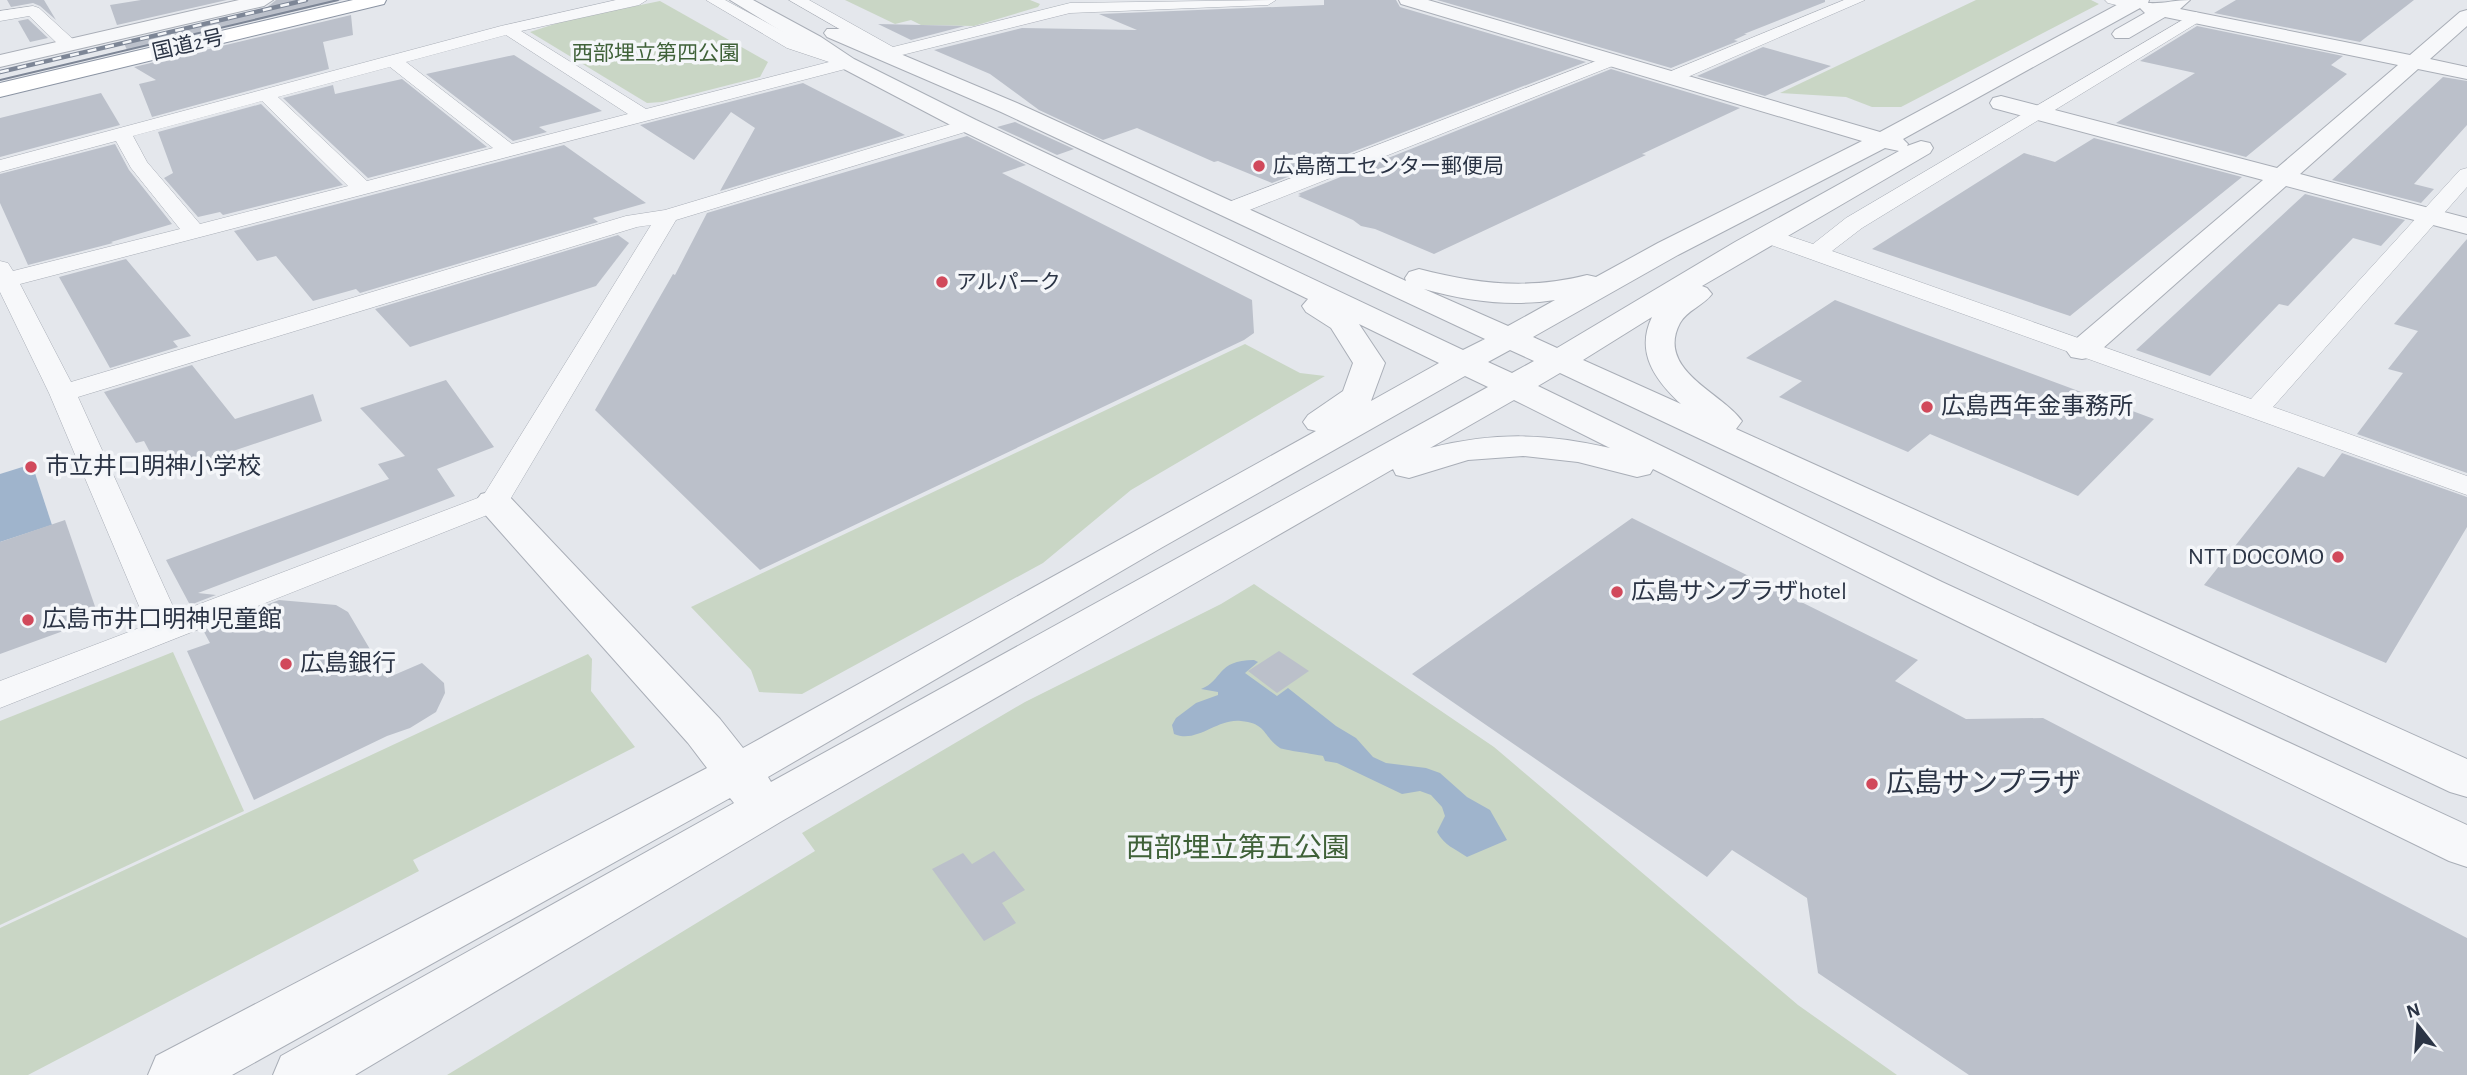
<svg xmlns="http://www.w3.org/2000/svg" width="2467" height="1075" font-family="'Alegreya Sans','Noto Sans JP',sans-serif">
<rect width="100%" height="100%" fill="#e4e7ec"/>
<g fill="#c9d6c5">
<path d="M845 0H1030L1040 4 1038 7 974 26 921 25 911 20 895 24Z"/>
<path d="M1976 0H2091L2099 4 1901 107H1872L1846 97 1780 93Z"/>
<path d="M660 1 768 62 760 77 662 102 647 103 530 32 567 20Z"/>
<path d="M1245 344 1300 373 1325 376 1131 490 1043 563 802 694 759 692 751 670 691 607Z"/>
<path d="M1254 584 1494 747 1798 1005 1897 1075H447L815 851 802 833 1025 702 1221 604Z"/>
<path d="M173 652 244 811 0 925V721Z"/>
<path d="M588 654 592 659 591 691 635 747 413 860 419 871 28 1075H0V928Z"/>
</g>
<g fill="#9fb4cc">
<path d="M32 464 52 525 0 542V474Z"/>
<path d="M1254 660 1258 662 1245 673 1277 696 1288 688 1336 726 1356 738 1373 757 1386 763 1426 768 1440 773 1467 797 1490 810 1507 840 1467 857C1454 848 1445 846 1437 832L1445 816 1442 807 1431 795 1420 791 1402 794 1337 763 1325 761 1323 756C1315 754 1283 750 1280 748 1264 738 1267 723 1241 721 1217 718 1197 744 1174 734L1172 725 1176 718 1196 703 1218 695V692L1201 689C1223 681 1216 660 1254 660Z"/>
</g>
<g fill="#bbc0ca">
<path d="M7 0H44L56 20 40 6 33 3 11 7Z"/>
<path d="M141 0H227L117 25 110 5Z"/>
<path d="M276 0H342L127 50 123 41 265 9Z"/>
<path d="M1324 0H1396L1400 7 1586 62 1272 183 1218 161 1214 162 1137 128 1103 140 1039 110 990 74 934 50 1022 28 1137 30 1099 14 1324 5Z"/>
<path d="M1437 0H1825V2L1744 34H1747L1734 40 1738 41 1671 68Z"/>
<path d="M2236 0H2414L2360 42 2214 13Z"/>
<path d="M351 15 353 35 323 42 329 69 152 117 139 84 156 80 134 67Z"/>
<path d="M28 19 48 38 30 42 18 21Z"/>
<path d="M878 24 965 26 911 40Z"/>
<path d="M2197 26 2343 56 2331 65 2347 74 2246 157 2116 123 2195 73 2140 61Z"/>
<path d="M1763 47 1831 66 1765 96 1697 76Z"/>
<path d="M514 55 602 111 539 127 547 132 513 141 426 74Z"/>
<path d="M1611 69 1740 108 1642 154 1646 155 1434 254 1375 229 1361 226 1353 220 1298 196 1301 195 1298 194Z"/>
<path d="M2443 77 2467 81V125L2414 184 2434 189 2421 203 2332 180Z"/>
<path d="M402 79 487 147 368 178 283 98 333 85 335 94Z"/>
<path d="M803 83 905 135 720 191 755 128 731 112 694 160 640 125Z"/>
<path d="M101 93 120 125 0 157V118Z"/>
<path d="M261 104 343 185 223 215 220 212 198 217 164 178 173 173 158 132Z"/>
<path d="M1015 122 1074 149 1057 155 997 127Z"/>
<path d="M967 136 1026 165 1002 173 1252 300 1254 333 1244 340 760 570 595 410 673 274 675 275 707 213Z"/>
<path d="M2094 138 2242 177 2070 316 1872 249 2024 153 2055 162Z"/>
<path d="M115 144 129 170 172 224 111 242 113 243 28 265 0 203V174Z"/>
<path d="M564 145 646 203 593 218 598 222 360 293 356 289 313 301 276 256 257 261 234 231Z"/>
<path d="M2305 194 2405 220 2381 246 2353 238 2288 306 2279 304 2210 376 2136 350Z"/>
<path d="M618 235 629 243 596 286 410 347 375 309Z"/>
<path d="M2467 239V473L2357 434 2403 373 2388 369 2418 331 2394 324Z"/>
<path d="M126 259 191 336 173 341 178 347 110 368 59 277Z"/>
<path d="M1835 300 1911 329 2154 419 2078 496 1930 434 1908 452 1779 397 1802 381 1746 358Z"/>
<path d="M192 365 235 419 313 394 322 421 162 475 144 441 136 443 104 392Z"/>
<path d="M446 380 494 447 437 469 455 496 198 593 216 595 190 605 166 560 389 479 378 464 405 456 360 408Z"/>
<path d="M2342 453 2467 497V527L2386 663 2204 585 2298 467 2324 477Z"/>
<path d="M1632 518 1918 660 1895 681 1966 719 2043 718 2467 938V1075H1969L1818 973 1807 898 1732 850 1707 877 1412 674Z"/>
<path d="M65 520 99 618 0 654V542Z"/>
<path d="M279 600 336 605 348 612 387 678 422 663 444 683 445 693 436 712 410 728 387 736 254 800 187 651 210 643 203 630Z"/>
<path d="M1279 651 1309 671 1277 693 1248 671Z"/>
<path d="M994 851 1025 890 1002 903 1016 923 984 941 932 869 963 853 972 864Z"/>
</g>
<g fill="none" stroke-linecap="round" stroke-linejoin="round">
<defs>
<g id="minor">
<path d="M616 0H647L639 5 521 31 646 109 829 62 787 48 706 0H725L799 40 853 59 856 63 853 67 20 284 71 382 626 216 665 210 961 121H975L978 125 975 129 676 220 505 508 0 708V681L147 625 49 393 0 292V261L8 263 13 271 180 229 131 168 116 141 0 172V160L501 26ZM506 35 628 114 512 144 406 62ZM390 67 493 148 367 181 278 97ZM262 101 348 186 200 224 147 162 133 136ZM651 225 483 496 176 613 78 397 637 227Z"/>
<path d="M789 0H809L893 47 1070 3 1276 0 1268 5 1070 13 890 58Z"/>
<path d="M1844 0H1865L1676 82H1664L1661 78 1664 74Z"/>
<path d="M2105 0H2136L2141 4 2133 9 2108 3Z"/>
<path d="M33 6 39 8 75 41 77 45 75 49H63L29 16 0 21V11Z"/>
<path d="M2196 12 2204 17 2202 20 1862 228 1832 251 2251 399 2460 170 2467 168V187L2273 407 2467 476V495L1760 241 1757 236 1760 231 1768 229 1813 244 1846 218Z"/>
<path d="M1609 56 1615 57 1618 61 1615 65 1237 215H1221L1218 210 1221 205Z"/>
</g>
<g id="tertiary">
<path d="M239 0H273L264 6 0 67V55Z"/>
<path d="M730 0H753L821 37 854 59 976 120 1463 350 1485 339 1001 112 827 37 824 33 827 29H841L1017 103 1406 281 1405 278 1409 272 1419 269C1477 284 1528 290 1587 275L1596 277 1658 243 1862 141 1401 4 1399 0H1428L1880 132 2126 0H2149L2148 3C2162 4 2175 0 2190 0L2180 9 2410 55 2460 12 2467 10V26L2430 59 2467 67V79L2418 69 2300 174 2467 218V234L2286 186 2093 357 2082 359 2071 357 2066 350 2071 343 2263 180 1993 108 1990 103 1993 98 2001 96 2277 168 2398 65 2165 17 2129 38H2115L2112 34 2115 30 2145 13 2140 8 1903 139 1908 144 1907 146 1921 141 1930 143 1933 148 1930 153 1702 286 1707 288 1712 294C1703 306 1687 310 1680 323 1655 370 1723 393 1742 421L1736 429 2467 759V797L2450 792 1560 373 1538 386 1942 582 2467 825V867L2449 861 1914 600 1653 469 1650 474 1637 477 1578 462 1523 456 1468 460 1409 478 1396 475 1393 469 782 821 355 1075H273L281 1056 734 803 730 798 232 1075H148L156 1056 707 768 688 743 481 510 475 502 481 494 494 491 507 494 720 719 743 748 1316 431 1308 429 1303 422 1308 415 1343 391 1353 363 1331 328 1306 312 1302 306 1308 299 960 130 840 67ZM1885 148 1899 151 1735 242 1557 348 1533 337 1678 255ZM1424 289C1466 301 1511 307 1555 300L1508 326ZM1652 317C1635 352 1655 380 1681 404L1583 360ZM1359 324 1439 363 1371 401 1385 363ZM1510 350 1534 361 1512 373 1488 362ZM1465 376 1488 387 771 782 768 777 1161 548ZM1514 400 1610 448C1545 433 1495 432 1430 448Z"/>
</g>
<path id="trunk" d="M353 0H386L384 4 0 97V83Z"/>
</defs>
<use href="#minor" stroke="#a9aeb7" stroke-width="1"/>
<use href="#tertiary" stroke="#a9aeb7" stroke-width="2"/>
<use href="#trunk" stroke="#8b94a3" stroke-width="2"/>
<use href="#minor" fill="#f7f8fa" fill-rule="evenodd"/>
<use href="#tertiary" fill="#f7f8fa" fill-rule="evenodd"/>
<use href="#trunk" fill="#fff" fill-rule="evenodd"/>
<path stroke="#7d8696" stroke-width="2" d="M0 80 338 0"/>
<defs>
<path id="rail" d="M0 72 306 0"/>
</defs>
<use href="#rail" stroke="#7d8696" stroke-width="4.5"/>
<use href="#rail" stroke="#f4f6f9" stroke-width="2.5" stroke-dasharray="9" stroke-linecap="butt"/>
</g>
<g fill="#d1495b" stroke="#f4f6f9" stroke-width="2.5">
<circle cx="1259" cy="166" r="7"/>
<circle cx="942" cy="282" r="7"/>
<circle cx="1927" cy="407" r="7"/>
<circle cx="31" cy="467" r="7"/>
<circle cx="2338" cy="557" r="7"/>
<circle cx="1617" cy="592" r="7"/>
<circle cx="28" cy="620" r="7"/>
<circle cx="286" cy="664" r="7"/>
<circle cx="1872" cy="784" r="7"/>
</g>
<g text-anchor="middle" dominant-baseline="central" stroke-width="7" stroke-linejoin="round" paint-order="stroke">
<g font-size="21" fill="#2b3445" stroke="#f4f6f9">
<text transform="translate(188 45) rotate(-13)">国道2号</text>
</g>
<g font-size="21" fill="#3f6138" stroke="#f4f6f9">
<text x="656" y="53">西部埋立第四公園</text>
</g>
<g font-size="21" fill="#2b3445" stroke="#f4f6f9" text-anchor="start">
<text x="1273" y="166">広島商工センター郵便局</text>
<text x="956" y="282">アルパーク</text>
</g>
<g font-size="24" fill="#2b3445" stroke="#f4f6f9" text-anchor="start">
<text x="1941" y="407">広島西年金事務所</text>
<text x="45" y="467">市立井口明神小学校</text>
<text x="2324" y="557" text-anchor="end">NTT DOCOMO</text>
<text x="1631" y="592">広島サンプラザhotel</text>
<text x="42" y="620">広島市井口明神児童館</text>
<text x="300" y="664">広島銀行</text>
</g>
<g font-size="28" fill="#2b3445" stroke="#f4f6f9" text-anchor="start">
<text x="1886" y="784">広島サンプラザ</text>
</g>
<g font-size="28" fill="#3f6138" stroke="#f4f6f9">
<text x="1238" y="849">西部埋立第五公園</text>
</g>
</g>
<g transform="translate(2418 1026) rotate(343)" stroke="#f4f6f9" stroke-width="5" paint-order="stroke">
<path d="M0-5L12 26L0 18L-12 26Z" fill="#2b3445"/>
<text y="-10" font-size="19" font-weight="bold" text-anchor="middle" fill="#2b3445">N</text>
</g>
</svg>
